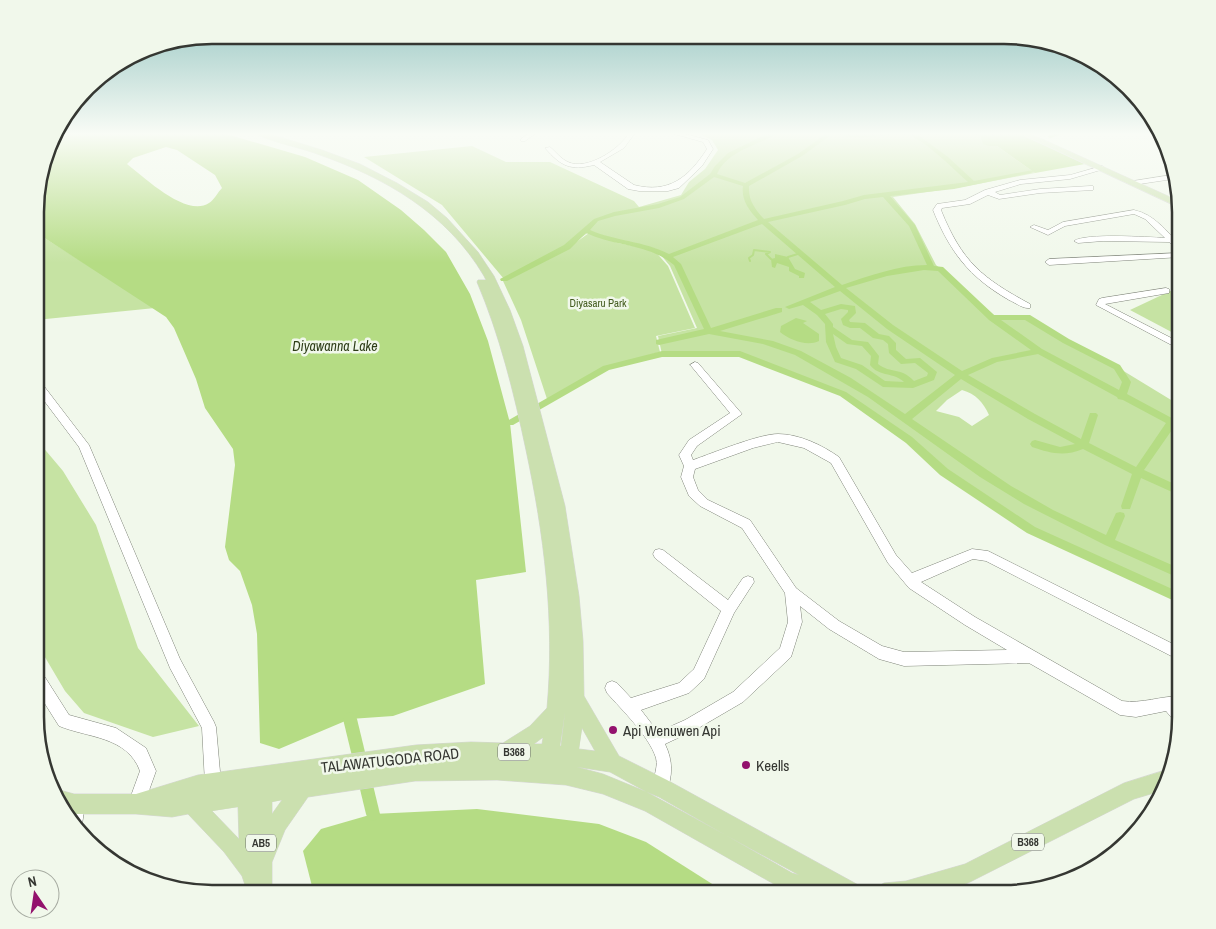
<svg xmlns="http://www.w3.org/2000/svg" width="1216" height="929" font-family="'Archivo Narrow',sans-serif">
<rect width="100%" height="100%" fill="#f1f8eb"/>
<g fill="#c6e3a3" fill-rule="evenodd">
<path d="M698 133H986L984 136 989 146H997L1035 173 962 187 893 197 915 224 936 265 994 315 1027 317 1066 341 1117 367 1181 406V599L1031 530 944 472 909 440 843 394 740 354H662L658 336 697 328 670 266 656 249 619 242 589 232 567 247 504 279 442 205 364 157 472 146 506 162H550L634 201 639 207 681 195 689 182 705 169 718 150 712 140ZM962 390C976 394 983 402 989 415L972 426 959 417 936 411 947 400Z"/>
<path d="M589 233 618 243 654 250 668 266 695 328 656 336 660 352 605 367 547 399 521 320 503 281 568 248Z"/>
<path d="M36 234 43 237 155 308 36 320Z"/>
<path d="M1181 286V337L1130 310Z"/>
<path d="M36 439 63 471 96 525 138 648 199 726 153 737 84 713 65 691 36 642Z"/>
</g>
<g fill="#b5dc84" fill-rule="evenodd">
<path d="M56 133H223L305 157 358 180 401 210 424 230 446 252 470 294 488 341 510 423 526 572 476 580 485 684 393 716 350 719 279 749 260 743 257 634 252 605 240 571 229 560 225 547 235 465 233 449 205 408 196 379 174 328 166 317 43 237 36 234 37 189ZM166 147 177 150 215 175 222 188C218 192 214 200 209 203 187 218 145 178 127 164L133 158Z"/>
<path d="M986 133H1018L1085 164 1035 173 997 146H989L983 144 981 138Z"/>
<path d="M775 254 788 257 795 269 805 273 804 278H799V276L789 271V267L777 263 775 268 772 267 771 259 775 258Z"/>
<path d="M796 318 807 321 803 323 819 334V341C807 347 790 340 780 332L781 326Z"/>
<path d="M477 809 599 824 646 842 728 894H314L303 851 321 829 373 814Z"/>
</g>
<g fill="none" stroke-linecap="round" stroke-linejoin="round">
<g stroke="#b5dc84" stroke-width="2">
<path d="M788 257 801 253"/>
<path d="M750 261 749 258 753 255 754 250 770 252 766 254 771 259"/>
</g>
<g fill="#b5dc84" fill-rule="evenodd">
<path d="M769 133H777C757 147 729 149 717 174L745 183 798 154 827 133H834L802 156 749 186C748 200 755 209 764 219L843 201 864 195 968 182C957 172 922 138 910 136 891 132 852 143 836 133H945L942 135H918L948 157 974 181 1033 170 1034 171 1031 173 954 189 890 196 915 225 934 266 943 267 994 315H1030L1069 339 1120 365 1131 382 1127 394 1181 423V430L1174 427 1144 470 1181 487V496L1141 478 1130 509H1122L1121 506 1132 474 1083 449C1064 457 1050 453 1032 447L1030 444 1032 441 1035 440 1060 447 1075 444 1028 419 961 379 912 419 1011 486 1053 510 1106 535 1116 513 1120 512 1124 513 1125 516 1115 540 1181 569V579L1105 545 1024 504 980 477 868 397 795 355 763 344 709 334 659 345 656 344V340L704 329 674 265C648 243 615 247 586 233L570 249 507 281H501L500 279 564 245 594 219 614 212 658 204 680 197 710 174 715 166 728 153ZM714 177 743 186C741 200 749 210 758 220L669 254C644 241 615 241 590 230L598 221 615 216 659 208 684 199ZM883 197 909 226 927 265C898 265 869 276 842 285L768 222 845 205 865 199ZM762 224 835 287 785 307 789 309 803 305 817 315 825 324 826 342 835 362 856 369 883 387 913 388 934 380 937 372 920 358 906 359 896 350V343L889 336 879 334 865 323 850 322 849 320 856 313 855 306 841 304 821 310 810 302 840 291 887 329 955 375 905 414 851 378 801 351 773 341 720 331 782 312V308H776L711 328 681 264 673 257ZM924 270 938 271 989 320 1031 350 992 358 962 371 893 325 846 288 887 276ZM841 309 848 310V312L841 319 843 325 850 328H860L873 338 883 340 888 344 889 353 901 364 915 363 928 373 927 376 914 381C901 367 891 374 878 364L879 356 868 342 852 340 833 327V324L825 314ZM1001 320H1025L1063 343 1114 369 1122 382 1119 390 1042 349ZM833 334 847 344 862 346 871 356 870 365C879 377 894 372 904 382L885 381 862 365 841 358 836 347ZM1038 354 1117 397 1118 399 1123 400 1166 423 1136 467 1089 443 1098 415 1096 413H1090L1081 439 1035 414 968 375 997 362Z"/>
<path d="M972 133H980L987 136 984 138Z"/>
<path d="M1057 133H1067L1050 138 1047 136Z"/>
<path d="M662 351H740L846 392 912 437 948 469 1035 527 1181 593V604L1027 533 940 475 906 443 840 396 739 357H662L609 370 513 425H507L505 423 507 421 603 366Z"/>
<path d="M350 712 355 714 357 719 380 814 378 819 373 821 368 819 366 814 343 719 345 714Z"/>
</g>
<defs>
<g id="minor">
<path d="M529 133H536L525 141H521V139Z"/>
<path d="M629 133H635L624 148 600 162 634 185C669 194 689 177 707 149L703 142 671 133H681L708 140 713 149 702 166 679 188 668 191H639L628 189 594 165C570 171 561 166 545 148L550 147C556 152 561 159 568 162 587 171 620 149 629 133Z"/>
<path d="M1102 166 1104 167V169L1070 179 1021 184 995 192 1000 195 1040 189 1090 186H1093V190L1040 193 999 199 988 195 970 204 942 208 941 210C962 262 982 278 1030 304V308C1023 309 1016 303 1009 300 969 277 950 252 933 210L937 204 965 200 985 190 1020 180 1070 175Z"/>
<path d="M1172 175 1173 179 1133 185 1129 183 1133 181Z"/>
<path d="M1134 210C1156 215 1165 231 1181 245V251L1169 242 1103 241 1078 243 1074 241C1085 233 1147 237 1165 238L1145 219 1134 214 1065 226 1048 235 1030 227 1034 225 1048 230 1063 222Z"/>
<path d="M1181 253V257L1049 265 1045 262 1049 259Z"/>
<path d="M1166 288 1169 289V293L1105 304 1181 343V350L1096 305 1099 299 1102 298Z"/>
<path d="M695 362 698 363 742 414 697 446 691 455 693 460C713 453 759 434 778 434 799 434 822 445 839 457L896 555 912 573 972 549 988 551 1181 648V661L986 561 973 559 921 582 975 617 1122 701C1142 704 1161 696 1181 696V725L1176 723 1166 711 1136 717 1120 715 1029 663 904 666 879 659 829 629 800 606 802 622 791 657 743 702 695 730 665 744C673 761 673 775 666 793L660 795 654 793C650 781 659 770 656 758 649 736 622 710 607 693L605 688 607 683 612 681 617 683 631 698 679 683 694 669 721 611 655 558 653 554 655 550 659 549 663 550 728 600 743 578 748 576 753 578 754 582 734 613 704 679 689 693 641 710 658 732 685 720 733 692 780 648 788 622 785 593 742 528 700 506 689 496 681 477 684 466 679 455 689 440 730 413 692 367 690 365ZM778 442 804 448 831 463 888 563 909 588 965 625 1007 650 904 652 882 646 839 621 796 588 750 520 708 500 698 490 693 477 695 469 753 448Z"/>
<path d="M36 380 40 381 89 445 180 659 214 722 216 727 221 783 219 789 213 791 207 789 205 783 202 728 170 668 79 447 36 390Z"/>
<path d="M36 669 41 671 69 715 116 728 146 748 156 771 142 810 136 812 130 810 128 804 140 771C127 736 88 738 59 726L35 688Z"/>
<path d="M74 796 80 798C84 808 85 821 79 829 72 819 63 812 68 798Z"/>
</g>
<g id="major">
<path d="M255 133H267L322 150 360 164 397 183 428 202 447 218 478 252 494 276 510 310 523 346 565 506 579 596 583 641 584 696 619 756 667 780 862 887 866 894 788 892 645 811 603 794 566 785 497 780 415 781 308 797 285 830 272 862V894H248L242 876 224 852 188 814 172 817 136 814H74C64 811 55 802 52 791L56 789 74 794H136L198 775 416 745 471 742 503 743 530 726 547 708C555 621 544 534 526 450 514 393 500 336 477 282L478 280H486L484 276C447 213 384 177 317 154 302 148 266 141 255 133ZM565 712 561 746H560ZM582 728 595 751 579 749ZM543 738 542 744H534L542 738ZM577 767 610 772 799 875 792 873 659 797 603 774ZM282 800 272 814V802ZM238 807 239 839 212 811Z"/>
<path d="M1019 133H1029L1179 201 1180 208Z"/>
<path d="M1169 769 1171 770 1164 790 1134 799 968 883 934 894H873L877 887 884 883 906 881 965 864 1124 783Z"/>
</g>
</defs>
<use href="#minor" stroke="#7f8479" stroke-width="1"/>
<use href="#major" stroke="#d7d7d6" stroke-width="1"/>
<use href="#minor" fill="#fff" fill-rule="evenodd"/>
<use href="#major" fill="#cbe0af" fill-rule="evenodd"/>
</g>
<linearGradient id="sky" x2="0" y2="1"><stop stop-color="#93c4c0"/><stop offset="0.51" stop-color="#f9fcf6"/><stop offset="1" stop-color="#f9fcf6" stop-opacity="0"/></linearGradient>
<rect width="1216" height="263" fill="url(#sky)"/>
<g fill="#93126d" stroke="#f1f8eb" stroke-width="2">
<circle cx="613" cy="730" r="5"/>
<circle cx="746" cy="765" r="5"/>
</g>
<g text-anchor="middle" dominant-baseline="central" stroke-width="5" stroke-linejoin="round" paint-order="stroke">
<g font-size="11" fill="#425b1e" stroke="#f1f8eb">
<text x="598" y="303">Diyasaru Park</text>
</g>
<g fill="#f1f8eb" stroke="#6d716a" stroke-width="1">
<rect x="498" y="743.5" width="32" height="17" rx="4"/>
<rect x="1012" y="833.5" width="32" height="17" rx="4"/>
<rect x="246" y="834.5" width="30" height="17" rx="4"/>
</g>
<g font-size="11" font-weight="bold" fill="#353732">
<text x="514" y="752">B368</text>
<text x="1028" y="842">B368</text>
<text x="261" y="843">AB5</text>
</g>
<g font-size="14" font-style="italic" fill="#2d3d18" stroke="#f1f8eb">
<text x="335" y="346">Diyawanna Lake</text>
</g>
<g font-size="15" fill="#353732" stroke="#f1f8eb" text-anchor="start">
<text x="623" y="730">Api Wenuwen Api</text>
<text x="756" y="765">Keells</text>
</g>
<g font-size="15" fill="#353732" stroke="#f1f8eb">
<text transform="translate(390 760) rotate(-6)">TALAWATUGODA ROAD</text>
</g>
</g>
<path d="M0 0H1216V929H0ZM212 44H1004A168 168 0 0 1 1172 212V717A168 168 0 0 1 1004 885H212A168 168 0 0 1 44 717V212A168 168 0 0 1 212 44Z" fill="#f1f8eb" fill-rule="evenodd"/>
<path fill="none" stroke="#353732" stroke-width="2.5" d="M212 44H1004A168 168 0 0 1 1172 212V717A168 168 0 0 1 1004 885H212A168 168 0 0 1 44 717V212A168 168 0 0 1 212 44Z"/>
<g transform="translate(35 894) rotate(347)"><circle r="24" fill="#f1f8eb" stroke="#a6aba1"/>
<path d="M0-4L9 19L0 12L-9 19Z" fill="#93126d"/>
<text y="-8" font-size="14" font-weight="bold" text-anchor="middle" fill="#353732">N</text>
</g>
</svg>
